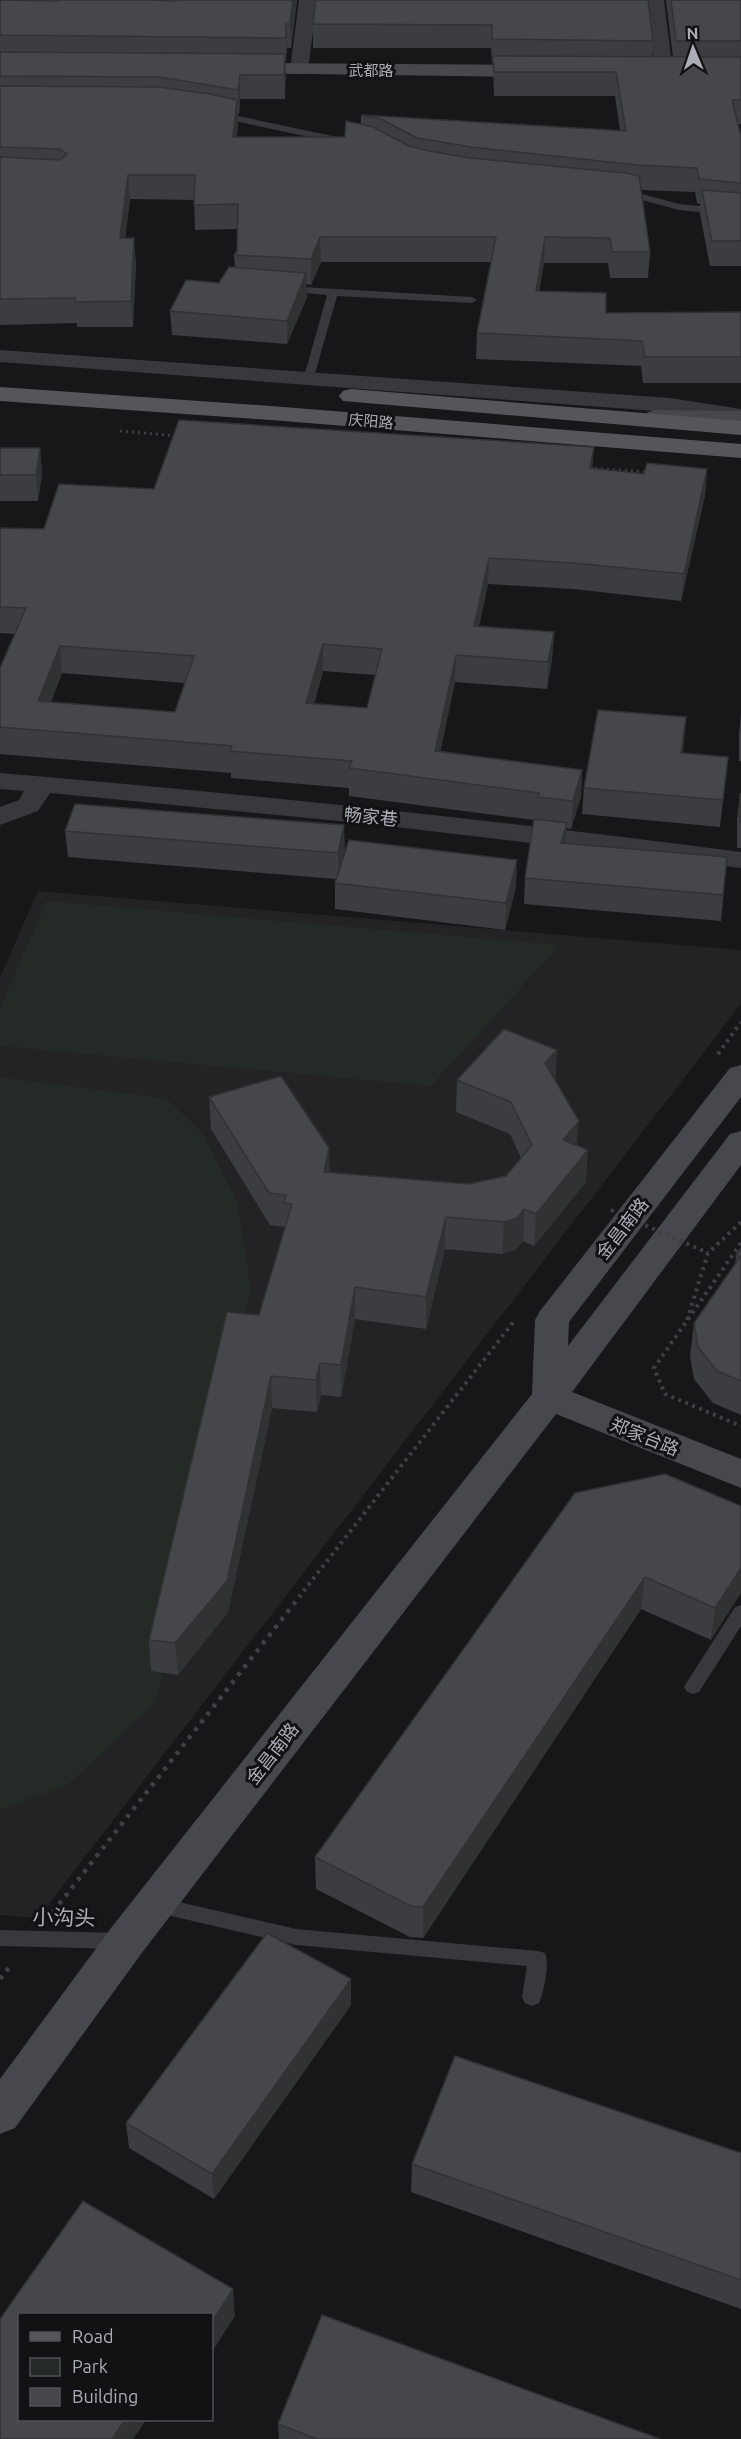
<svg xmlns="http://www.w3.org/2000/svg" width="741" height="2439" font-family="Ubuntu,'Noto Sans SC',sans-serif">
<rect width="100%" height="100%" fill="#171719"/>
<path fill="#232326" d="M38 891 741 950V1004L38 1918 0 1915V977Z"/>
<g fill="#242a25">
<path d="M46 901 560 945 431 1086 0 1046V1008Z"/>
<path d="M0 1077 167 1099 202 1133 237 1202 251 1290 156 1702 66 1786 0 1809Z"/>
</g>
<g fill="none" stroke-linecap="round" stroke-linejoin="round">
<g stroke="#3f4044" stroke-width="3" stroke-dasharray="2 4" stroke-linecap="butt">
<path d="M120 431 178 436"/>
<path d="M589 468 648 472"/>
</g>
<g stroke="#3f4044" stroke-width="4" stroke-dasharray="3 4.5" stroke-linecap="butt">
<path d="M718 1054 741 1022"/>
<path d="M741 1243 654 1368 665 1394 741 1426"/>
<path d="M687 1320 708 1253 741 1222"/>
<path d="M299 1597 515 1320"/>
</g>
<g stroke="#3f4044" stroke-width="4.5" stroke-dasharray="4 6" stroke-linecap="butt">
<path d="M53 1912 300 1596"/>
<path d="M0 1979 11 1965"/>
</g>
<g fill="#39393d" fill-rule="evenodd">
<path d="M219 112 342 138 347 141 342 144 216 117V113Z"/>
<path d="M623 189 679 204 741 210V216L679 210 620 194V190Z"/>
<path d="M286 286 472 297 477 300 472 303 337 296 314 377 309 380 304 377 327 295 282 291V287Z"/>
<path d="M741 1605V1626L699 1692 693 1694 687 1692 684 1687 687 1682 735 1607Z"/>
<path d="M157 1897 296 1929 538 1951 545 1953C550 1965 544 1991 539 2003L532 2006 525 2003 522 1997 527 1966 296 1945 150 1911 148 1905 150 1899Z"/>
<path d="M0 1930 120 1933 127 1935 129 1941 127 1947 120 1949 0 1946Z"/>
</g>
<g fill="#39393d" fill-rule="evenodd">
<path d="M299 0H317L308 70 305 74H293L290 70Z"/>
<path d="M646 0H664L672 65 669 69H657L654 65Z"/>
<path d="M0 350 670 398 741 409V423L670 412 0 362Z"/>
<path d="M0 773C247 794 495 820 741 852V868L371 824 50 793 38 811 0 825V807L19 800 24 791 0 789Z"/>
</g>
<g fill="#47484d" fill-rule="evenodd">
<path d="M242 63 538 65 545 67 548 71 545 75 538 77 235 73 232 69 235 65Z"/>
<path d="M656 410 741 411V425L648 422 644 417 648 412Z"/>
<path d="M741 1065V1097L569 1322 568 1346 730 1134 741 1131V1165L572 1392 741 1459V1488L556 1414 141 1954 15 2128 0 2134V2079L111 1928 532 1394 535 1320 540 1311 730 1068Z"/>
</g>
<g fill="#55565c" fill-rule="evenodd">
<path d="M0 387 271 406 741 444V458L271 420 0 401Z"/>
<path d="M351 389 741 421V435L343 401 339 396 343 391Z"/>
</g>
<path stroke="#3f4044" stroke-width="4" stroke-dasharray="3 4.5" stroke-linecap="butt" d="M611 1210 708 1253"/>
</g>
<g fill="#3c3d40" fill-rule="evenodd">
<path d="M0 0H297L291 48H287L286 61H285V99H240L239 114 238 113V124L237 137H345L361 124V115L620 131 615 96H494L493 63H492L491 48H313V24L316 0 653 41 652 57H673L666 0H741V124H738L741 136V266H710L700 214V204L697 203 695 192 641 190 650 252 648 278H610L608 263H544L539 291 606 313 741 312V383H643L641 366 476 359 477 333 491 262H321L311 285 306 284 307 297 287 344 172 335 170 311 219 283 235 268 234 255 237 251V229L195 230 194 200 130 199 125 238 136 263 133 327H77V323L0 325Z"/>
<path d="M0 448H40L42 474 38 501H0Z"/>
<path d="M592 468 644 474 707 469 705 495 681 601 573 589 488 584 479 626 554 632 552 659 547 689 455 682 440 751 582 770 581 797 571 829 567 828 566 843 727 857 721 921 524 904 525 878 534 820 349 796V788L231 778V773L0 754V668L15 634 0 633V528L44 529 154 489ZM323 671 375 675 367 708 314 704ZM62 673 185 683 175 712 51 702Z"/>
<path d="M741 713V761H739V734Z"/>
<path d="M684 743 682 753 728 757 720 827 582 814 584 788Z"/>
<path d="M740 794H741V848H737V820Z"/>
<path d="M65 831 345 851 343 860 516 887 505 930 335 909V883L336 879 68 857Z"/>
<path d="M557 1050 555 1081 577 1145 586 1182 534 1246 523 1241 515 1250 502 1254 445 1249 426 1329 355 1319 341 1397 321 1395 317 1412 272 1408 228 1612 178 1675 151 1671 149 1640 259 1315 285 1227 270 1225 211 1129 209 1097 329 1173 468 1184 506 1176 521 1158 510 1134 456 1112 457 1080Z"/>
<path d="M741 1248V1415L713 1403 694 1379 690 1356 694 1323 735 1264 736 1255Z"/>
<path d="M575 1493 741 1506 711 1640 641 1609 423 1938 410 1937 316 1889 315 1857Z"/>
<path d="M351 1979V2005L214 2199 129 2148 126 2123Z"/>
<path d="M741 2153V2309L411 2192 412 2164Z"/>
<path d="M278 2424 660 2439H279Z"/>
</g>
<g fill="#313234">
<path d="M293 0H297L291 48 290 24Z"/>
<path d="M286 24 287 48 286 61Z"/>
<path d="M285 54 286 78 285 99 284 75Z"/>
<path d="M240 75V99L239 114 238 90Z"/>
<path d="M237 100 238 124 234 161 233 137Z"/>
<path d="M128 175 130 199 122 263 120 238Z"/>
<path d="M320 237 321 262 311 285V259Z"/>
<path d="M545 237 544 263 535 316 536 291Z"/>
<path d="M134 238 136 263 133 327 131 301Z"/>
<path d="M306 273 307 297 287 344V321Z"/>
<path d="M594 447 592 473 590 468Z"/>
<path d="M40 448 42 474 38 501 36 475Z"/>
<path d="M707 469 705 495 681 601 684 574Z"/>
<path d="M489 558 488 584 473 653 474 626Z"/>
<path d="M554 632 552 659 547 689 548 662Z"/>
<path d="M323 644V671L307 730 306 703Z"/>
<path d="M60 646 62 673 40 728 38 701Z"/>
<path d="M456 655 455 682 435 778V751Z"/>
<path d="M686 717 684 743 679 779 681 753Z"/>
<path d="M582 770 581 797 571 829 573 801Z"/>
<path d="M567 823 565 849 561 843Z"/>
<path d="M344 825 345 851 338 879V853Z"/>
<path d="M517 860 516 887 505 930 506 903Z"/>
<path d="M557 1050 555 1082 545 1063Z"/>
<path d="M579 1121 576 1153 563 1140Z"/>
<path d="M329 1148 330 1180 324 1172Z"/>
<path d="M588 1150 586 1182 534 1246 536 1214Z"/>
<path d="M524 1209 523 1241 515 1250 502 1254 504 1222Z"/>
<path d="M446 1217 445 1249 426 1329V1297Z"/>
<path d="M355 1287V1319L341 1397V1365Z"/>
<path d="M320 1363 321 1395 317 1412 316 1380Z"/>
<path d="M271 1376 272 1408 228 1612 178 1675 175 1643Z"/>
<path d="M741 1568V1593L711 1640 715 1608Z"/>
<path d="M645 1577 641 1609 423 1938V1907Z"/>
<path d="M351 1979V2005L214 2199 212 2174Z"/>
<path d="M233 2289 235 2316 212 2352V2322Z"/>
<path d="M125 2420H146L133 2439H112Z"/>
</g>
<g fill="#46474b" stroke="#313234" stroke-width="1.5" fill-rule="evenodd">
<path d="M0 0 58 1 60 0H151L176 1 178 0H293L290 24H286V38L0 35Z"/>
<path d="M316 0H648L653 41 492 39V25L313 24Z"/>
<path d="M671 0H741V41H676Z"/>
<path d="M0 52 285 54 284 75H240L238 90 159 77 0 76Z"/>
<path d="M493 56 741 57V100H732L741 136V183L699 179 697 168 637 165 471 147 430 140 417 138 381 119 361 115 626 131 616 72H494Z"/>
<path d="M0 86 159 87 210 94 237 100 233 137H345L346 121 373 127 409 146 429 151 470 158 626 173 639 176 650 252H612L610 238 545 237 536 291 606 293V313L741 312V357H645L642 341 477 333 496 237H320L311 259 234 255 237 251 238 204 194 205 195 175H128L120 238H134L131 301 75 302V298L0 299V157L60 160 67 154 60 149 0 147Z"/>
<path d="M702 190 741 193V241H712Z"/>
<path d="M229 267 306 273 287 321 170 311 186 280 219 283Z"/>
<path d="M179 420 594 447 590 468 644 474 647 463 707 469 684 574 574 563 489 558 474 626 554 632 548 662 456 655 435 751 582 770 573 801 538 797 539 793 349 768 352 761 230 751 232 746 0 727V668L26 608 0 607V528L44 529 59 484 154 489ZM323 644 382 649 367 708 306 703ZM60 646 194 656 175 712 38 701Z"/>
<path d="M0 448H40L36 475H0Z"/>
<path d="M598 710 686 717 681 753 728 757 723 800 584 788Z"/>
<rect x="740" y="794" width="1" height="28"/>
<path d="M75 804 344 825 338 853 65 831Z"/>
<path d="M534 819 567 823 561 843 727 857 723 895 525 878Z"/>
<path d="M349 840 517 860 506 903 335 883Z"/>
<path d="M504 1029 557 1050 545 1063 579 1121 563 1140 588 1150 536 1214 524 1209 517 1218 504 1222 446 1217 426 1297 355 1287 341 1365 320 1363 316 1380 271 1376 227 1581 175 1643 149 1640 227 1312 259 1315 292 1204 284 1203 286 1195 269 1193 209 1097 281 1076 329 1148 324 1172 468 1184 506 1176 532 1145 511 1102 457 1080Z"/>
<path d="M741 1248V1381L717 1371 698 1347 694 1323 740 1257 736 1255Z"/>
<path d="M665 1474 741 1506V1568L715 1608 645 1577 423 1907 411 1906 315 1857 575 1493Z"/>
<path d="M267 1933 351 1979 212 2174 126 2123Z"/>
<path d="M455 2056 741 2153V2280L412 2164Z"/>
<path d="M83 2201 233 2289 212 2322V2314H20V2420H125L112 2439H0V2319Z"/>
<path d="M322 2315 660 2439H317L278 2424Z"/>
</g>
<g text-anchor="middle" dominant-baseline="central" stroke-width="6" stroke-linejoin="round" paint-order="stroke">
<g font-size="15" fill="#abaeb7" stroke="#121214">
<text x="371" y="70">武都路</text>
<text transform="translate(371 421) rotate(5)">庆阳路</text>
</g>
<g font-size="18" fill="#abaeb7" stroke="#121214">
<text transform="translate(371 816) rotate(6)">畅家巷</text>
<text transform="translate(622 1228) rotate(-52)">金昌南路</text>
<text transform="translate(645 1436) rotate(22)">郑家台路</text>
<text transform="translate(272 1753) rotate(-52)">金昌南路</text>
</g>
<g font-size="21" fill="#abaeb7" stroke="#121214">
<text transform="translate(64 1917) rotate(1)">小沟头</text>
</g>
</g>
<rect x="18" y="2313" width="195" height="108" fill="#121214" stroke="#4f5055" stroke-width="1.5"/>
<rect x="30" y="2332" width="30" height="9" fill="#55565c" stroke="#4f5055" stroke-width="1.5"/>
<text x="72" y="2343" font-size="18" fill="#abaeb7">Road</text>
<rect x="30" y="2358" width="30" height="18" fill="#242a25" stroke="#4f5055" stroke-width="1.5"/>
<text x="72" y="2373" font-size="18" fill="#abaeb7">Park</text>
<rect x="30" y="2388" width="30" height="18" fill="#46474b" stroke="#4f5055" stroke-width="1.5"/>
<text x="72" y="2403" font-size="18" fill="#abaeb7">Building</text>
<g transform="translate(693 48) rotate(358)" stroke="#121214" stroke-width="4.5" paint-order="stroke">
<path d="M0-4.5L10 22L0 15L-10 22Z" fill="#abaeb7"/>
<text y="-9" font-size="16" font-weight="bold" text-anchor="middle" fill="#abaeb7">N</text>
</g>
</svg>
